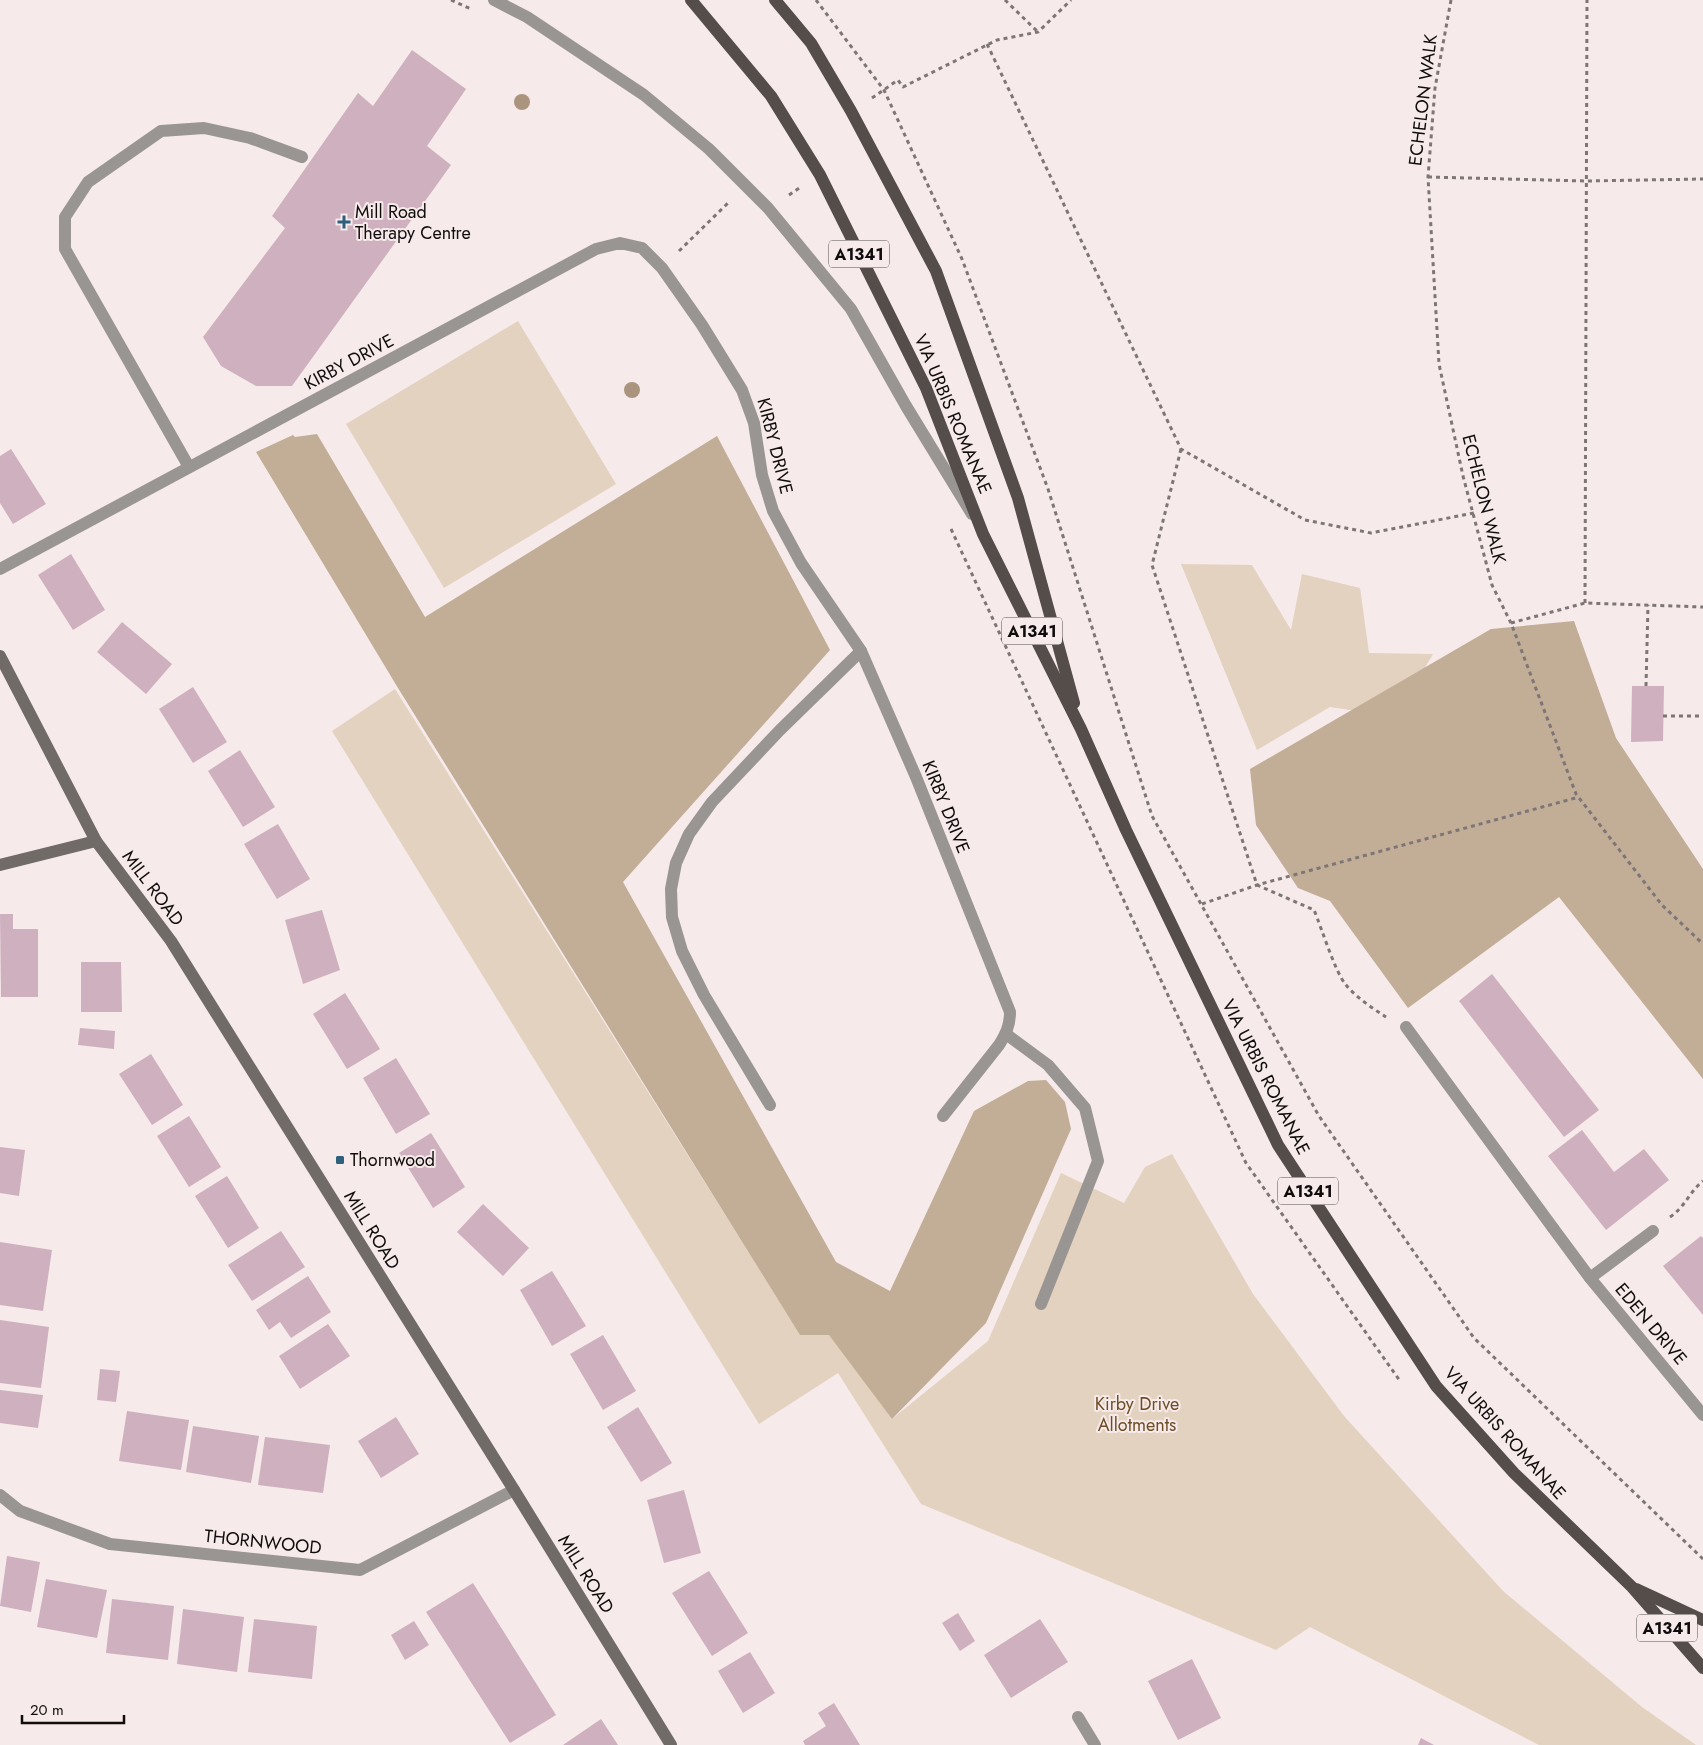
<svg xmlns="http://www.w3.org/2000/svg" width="1703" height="1745" font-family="Jost,sans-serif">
<rect width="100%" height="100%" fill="#f6eaea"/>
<g fill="#e3d2bf">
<path d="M518 321 616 484 444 588 346 424Z"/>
<path d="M1181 564 1252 565 1291 630 1302 574 1360 588 1369 653 1433 654 1396 717 1330 707 1257 750Z"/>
<path d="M395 689 800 1334 829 1335 846 1354 892 1419 988 1341 1061 1173 1124 1203 1145 1167 1172 1154 1253 1294 1344 1416 1503 1591 1642 1707 1696 1745H1539L1310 1627 1276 1650 921 1504 838 1373 759 1424 332 731Z"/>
</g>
<g fill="#c2ad96">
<path d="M317 434 425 617 717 436 830 650 623 882 836 1262 890 1291 974 1111 1028 1081 1046 1080 1065 1102 1071 1129 986 1323 892 1419 829 1335H800L398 688 256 452 293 435 295 437Z"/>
<path d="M1574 621 1616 738 1703 869V1079L1559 897 1408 1008 1330 901 1298 888 1256 825 1250 769 1491 629Z"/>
</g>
<g fill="#cfb0bf">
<path d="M412 50 466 89 427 146 451 165 292 386H256L221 366 203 337 285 228 272 216 358 93 373 106Z"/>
<path d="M11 449 46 504 13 524 0 503V456Z"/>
<path d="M71 554 105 610 73 630 38 575Z"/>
<path d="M122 622 172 664 146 694 97 652Z"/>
<path d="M1632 686H1664L1663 741 1631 742Z"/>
<path d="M193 687 227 742 193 763 159 709Z"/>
<path d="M240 750 275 807 243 827 208 771Z"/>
<path d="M278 824 310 879 277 899 244 844Z"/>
<path d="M322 910 340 970 303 984 285 920Z"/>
<path d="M0 914H13V929H38V997H1Z"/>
<path d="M81 962H121L122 1012H81Z"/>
<path d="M1492 974 1599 1110 1564 1137 1459 1001Z"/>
<path d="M345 993 380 1049 347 1069 313 1014Z"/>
<path d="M80 1028 115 1031 114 1049 78 1045Z"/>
<path d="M151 1054 183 1105 152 1125 119 1074Z"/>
<path d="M396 1058 430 1114 396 1134 363 1078Z"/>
<path d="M189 1116 221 1167 189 1187 157 1136Z"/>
<path d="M1582 1130 1614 1172 1644 1149 1669 1180 1606 1230 1548 1156Z"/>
<path d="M431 1133 465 1187 433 1208 399 1153Z"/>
<path d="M0 1147 25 1150 19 1196 0 1193Z"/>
<path d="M227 1176 259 1228 228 1248 195 1196Z"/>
<path d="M483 1204 529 1248 503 1276 457 1232Z"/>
<path d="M281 1231 305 1267 252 1301 228 1265Z"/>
<path d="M1701 1236 1703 1238V1315L1663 1266Z"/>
<path d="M0 1242 52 1250 43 1311 0 1305Z"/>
<path d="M552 1271 586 1326 552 1346 520 1290Z"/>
<path d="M308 1276 331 1312 291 1338 280 1322 269 1330 256 1310Z"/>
<path d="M0 1320 49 1327 41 1388 0 1383Z"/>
<path d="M328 1324 350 1356 300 1389 279 1356Z"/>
<path d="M603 1335 636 1391 603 1410 570 1354Z"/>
<path d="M100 1369 120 1371 116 1402 97 1400Z"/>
<path d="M0 1390 43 1395 38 1428 0 1423Z"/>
<path d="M638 1407 672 1463 641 1482 607 1427Z"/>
<path d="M127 1411 189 1420 181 1470 119 1461Z"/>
<path d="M396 1417 419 1454 381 1478 358 1441Z"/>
<path d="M193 1426 259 1436 251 1483 186 1472Z"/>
<path d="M265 1437 330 1445 323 1493 258 1485Z"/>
<path d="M684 1490 701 1553 664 1563 647 1500Z"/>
<path d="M7 1556 40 1562 31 1612 0 1606Z"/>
<path d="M709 1571 748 1633 712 1656 672 1593Z"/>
<path d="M46 1579 107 1590 97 1638 37 1627Z"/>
<path d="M473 1583 556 1715 510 1743 426 1612Z"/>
<path d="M112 1599 174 1606 168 1660 106 1653Z"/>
<path d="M183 1609 244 1617 237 1672 177 1664Z"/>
<path d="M958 1613 975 1641 960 1651 942 1623Z"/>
<path d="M254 1619 317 1626 312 1679 248 1672Z"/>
<path d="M1040 1619 1068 1662 1011 1698 984 1655Z"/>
<path d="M414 1621 429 1645 405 1660 391 1635Z"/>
<path d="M750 1652 775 1693 743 1713 718 1671Z"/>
<path d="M1192 1659 1221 1718 1178 1740 1148 1681Z"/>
<path d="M834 1703 860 1745H805L803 1741 826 1726 818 1713Z"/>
<path d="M601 1719 618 1745H563Z"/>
<path d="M1421 1738 1434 1745H1418Z"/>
</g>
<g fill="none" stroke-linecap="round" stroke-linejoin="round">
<g stroke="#7e7676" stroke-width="3" stroke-dasharray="4 4" stroke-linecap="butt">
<path d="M451 0 471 9"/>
<path d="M816 0 884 90 962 259 1048 489 1152 816 1319 1116 1474 1338 1703 1559"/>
<path d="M1005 0 1038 32"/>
<path d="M1451 0 1435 88 1428 177 1439 364 1463 476 1492 585 1511 623 1576 794 1662 905 1703 944"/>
<path d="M987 44 1181 449 1305 520 1371 533 1474 513"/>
<path d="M872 98 898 80 903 87 997 40 1038 32 1071 0"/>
<path d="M1428 177 1586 181 1703 179"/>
<path d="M789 195 801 187"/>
<path d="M679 251 729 202"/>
<path d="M1181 449 1152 565 1257 885 1314 910C1322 929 1335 972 1346 985 1357 998 1372 1008 1386 1017"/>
<path d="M951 529 1246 1163 1400 1381"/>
<path d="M1585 603 1587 0"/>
<path d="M1511 623 1585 603 1703 607"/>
<path d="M1646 686 1648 605"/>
<path d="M1663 716H1703"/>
<path d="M1202 904 1257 885 1579 797"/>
<path d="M1670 1217C1686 1206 1689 1192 1703 1181"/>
</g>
<g stroke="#999593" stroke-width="12">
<path d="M494 0 527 17 644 95 709 149 768 208 851 309 906 406 972 514"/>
<path d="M189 467 65 249V217L88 182 161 131 204 128 250 138 302 157"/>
<path d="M0 569 596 249 620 243 642 248 662 268 702 325 742 390 754 423 762 475 773 511 801 563 861 651 916 777 1010 1012C1010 1025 1006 1034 999 1045L943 1116"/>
<path d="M1406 1027 1553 1228"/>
<path d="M1006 1034 1048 1065 1085 1108 1098 1161 1041 1304"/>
<path d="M770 1105 704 995 682 951 672 917 671 889 676 863 689 834 712 802 780 730 861 651"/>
</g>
<g stroke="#999593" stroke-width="12">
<path d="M1553 1228 1590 1278 1703 1415"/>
<path d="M1590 1278 1653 1231"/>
<path d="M0 1495 20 1511 110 1544 360 1570 514 1490"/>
<path d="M1078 1717 1095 1745"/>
</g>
<g stroke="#716b68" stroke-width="12">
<path d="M0 656 96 841 171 941 514 1490 671 1745"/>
<path d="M0 865 96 841"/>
</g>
<g stroke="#554d4a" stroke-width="12">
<path d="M691 0 771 96 820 175 926 388 983 534 1081 729 1126 830 1278 1145 1436 1386 1514 1473 1632 1587 1703 1668"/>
<path d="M775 0 811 43 851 111 936 271 1018 498 1074 703"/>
<path d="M1636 1589 1703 1620"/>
</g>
</g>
<g fill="#ab947e">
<circle cx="522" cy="102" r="8"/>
<circle cx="632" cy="390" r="8"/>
</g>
<g fill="#2e5f7d" stroke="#f6eaea" stroke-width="2">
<path d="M341.5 214.5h5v5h5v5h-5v5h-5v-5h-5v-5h5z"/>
<rect x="335" y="1155" width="10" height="10" rx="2.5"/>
</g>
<g text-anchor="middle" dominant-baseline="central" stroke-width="4" stroke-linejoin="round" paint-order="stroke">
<g fill="#f6eaea" stroke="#554f4f" stroke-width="1">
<rect x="829" y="240.5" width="60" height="27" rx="4"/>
<rect x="1002" y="617.5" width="60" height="27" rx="4"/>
<rect x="1278" y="1177.5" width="60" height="27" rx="4"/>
<rect x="1637" y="1614.5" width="60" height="27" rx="4"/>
</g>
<g font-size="16" font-weight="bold" fill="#100c0c">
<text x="859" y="254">A1341</text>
<text x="1032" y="631">A1341</text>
<text x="1308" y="1191">A1341</text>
<text x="1667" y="1628">A1341</text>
</g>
<g font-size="18" fill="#100c0c" stroke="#f6eaea">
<text transform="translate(1423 100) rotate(-83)">ECHELON WALK</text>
<text transform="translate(349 362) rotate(-28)">KIRBY DRIVE</text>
<text transform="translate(953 414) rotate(67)">VIA URBIS ROMANAE</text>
<text transform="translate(775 446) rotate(76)">KIRBY DRIVE</text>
<text transform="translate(1484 499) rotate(76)">ECHELON WALK</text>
<text transform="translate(946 807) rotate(68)">KIRBY DRIVE</text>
<text transform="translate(153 888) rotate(53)">MILL ROAD</text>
<text transform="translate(1266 1077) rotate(63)">VIA URBIS ROMANAE</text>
<text transform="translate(372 1230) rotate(58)">MILL ROAD</text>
<text transform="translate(1651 1324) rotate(50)">EDEN DRIVE</text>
<text transform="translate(1505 1433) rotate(48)">VIA URBIS ROMANAE</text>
<text transform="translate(263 1542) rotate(6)">THORNWOOD</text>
<text transform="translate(586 1574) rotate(58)">MILL ROAD</text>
</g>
<g font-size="18" fill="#100c0c" stroke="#f6eaea" text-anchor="start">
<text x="355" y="212">Mill Road<tspan x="355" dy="21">Therapy Centre</tspan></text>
<text x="350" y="1160">Thornwood</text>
</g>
<g font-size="18" fill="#6e4d25" stroke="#f6eaea">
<text x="1137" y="1404">Kirby Drive<tspan x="1137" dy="21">Allotments</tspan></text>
</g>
</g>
<path d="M22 1715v8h102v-8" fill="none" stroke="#100c0c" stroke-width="2.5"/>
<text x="30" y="1715" font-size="15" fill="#100c0c" stroke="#f6eaea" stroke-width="4" paint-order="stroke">20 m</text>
</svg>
